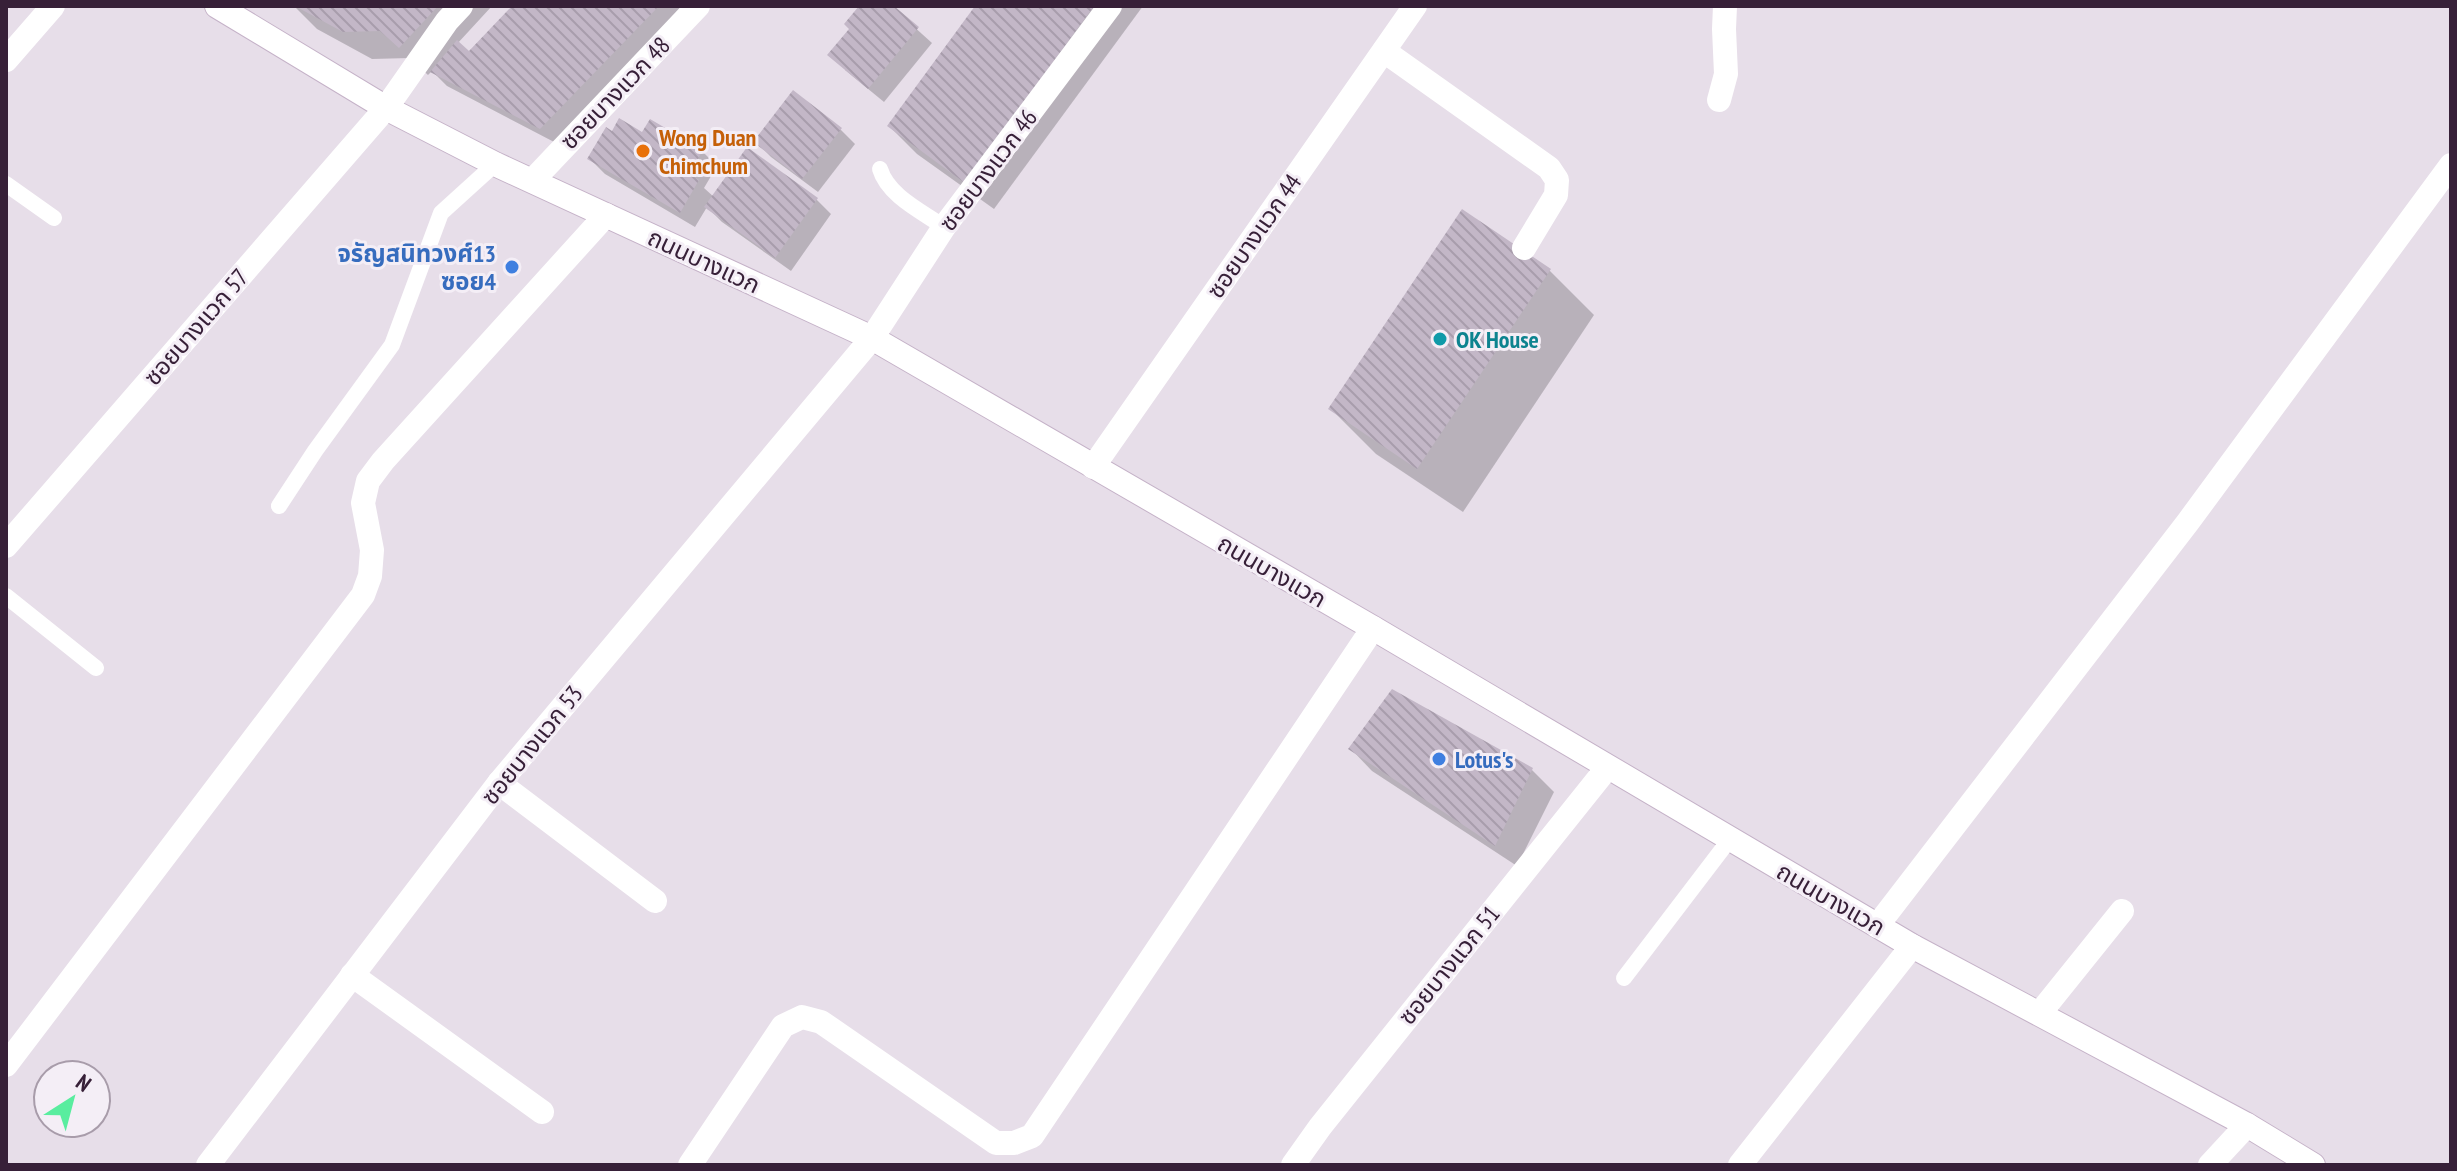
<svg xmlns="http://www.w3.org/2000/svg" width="2457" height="1171" font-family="'PT Sans Narrow','Noto Sans Thai',sans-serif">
<defs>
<pattern id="building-back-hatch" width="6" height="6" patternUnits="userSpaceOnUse" patternTransform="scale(2)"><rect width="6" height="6" fill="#c3b7c7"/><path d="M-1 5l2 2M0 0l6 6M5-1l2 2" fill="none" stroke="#a89dac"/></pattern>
</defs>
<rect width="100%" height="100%" fill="#e7dee9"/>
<g fill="#0003">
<path d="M294 6H492L457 44 478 64 515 6H702L556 143 447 86 432 71 428 75 410 58 372 59 317 29Z"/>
<path d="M861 6H891L932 43 884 102 845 70 851 29Z"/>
<path d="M977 6H1143L994 209 917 154 889 126Z"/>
<path d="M840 129 855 144 818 192 771 157 756 142Z"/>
<path d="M612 134H643L702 151 717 166 704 188 714 197 816 199 831 214 791 271 722 222 707 207 695 227 605 174 590 159Z"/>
<path d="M1549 270 1594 315 1463 512 1376 454 1331 409Z"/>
<path d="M1351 749 1532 770 1554 792 1517 866 1372 771Z"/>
</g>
<g fill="url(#building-back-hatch)">
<path d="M295 6H438L399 48 380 31 343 32Z"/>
<path d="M512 6H659L540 129 430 72 457 40 469 51Z"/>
<path d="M859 6H894L919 27 868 89 827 55 849 29 844 24Z"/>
<path d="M975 6H1094L965 183 887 126Z"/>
<path d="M793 90 842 128 802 179 753 142Z"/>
<path d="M619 118 642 132 650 119 703 150 689 174 699 180 680 213 587 159 606 127 612 131Z"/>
<path d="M747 147 818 198 775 258 704 207Z"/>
<path d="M1462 209 1551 269 1417 469 1328 409Z"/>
<path d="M1392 689 1533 768 1495 846 1348 749Z"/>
</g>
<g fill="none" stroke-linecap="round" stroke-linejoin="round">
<defs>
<path id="secondary" d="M217 6 386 108 495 164 872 338 1373 628 1912 946 2247 1125 2313 1165"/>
</defs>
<use href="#secondary" stroke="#c5b2c8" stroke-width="26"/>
<g stroke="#fff" stroke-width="16">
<path d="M880 169C888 196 923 212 944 227"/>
<path d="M6 184 54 218"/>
<path d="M279 506 315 451 392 345 441 213 495 164"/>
<path d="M6 596 96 668"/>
<path d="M1624 978 1730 839"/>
</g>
<g stroke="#fff" stroke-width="24">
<path d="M1384 51 1549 168 1557 180 1556 195 1524 248"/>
<path d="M6 60 53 6"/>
<path d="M1719 100 1726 74 1724 29 1725 6"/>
<path d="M533 180 698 6"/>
<path d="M1093 467 1415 6"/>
<path d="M6 546 386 108 447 21 461 6"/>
<path d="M499 783 655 901"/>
<path d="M1877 926 2188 522 2451 165"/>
<path d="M352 975 542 1112"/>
<path d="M2040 1013 2122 911"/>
<path d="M6 1065 363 595 370 576 372 550 363 503 368 481 383 461 606 215"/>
<path d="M208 1165 499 783 872 338 944 227 1110 6"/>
<path d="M690 1165 783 1026 802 1017 821 1022 996 1143H1014L1032 1136 1373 628"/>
<path d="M1293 1165 1320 1127 1607 768"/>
<path d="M1740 1165 1912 946"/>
<path d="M2210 1165 2247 1125"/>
</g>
<use href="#secondary" stroke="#fff" stroke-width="24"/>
</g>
<circle fill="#e8710a" stroke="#f4eef6" stroke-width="3" cx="643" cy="151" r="8"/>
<g fill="#3f7fe0" stroke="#f4eef6" stroke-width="3">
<circle cx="512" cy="267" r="8"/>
<circle cx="1439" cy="759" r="8"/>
</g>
<circle fill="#0f9aa8" stroke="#f4eef6" stroke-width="3" cx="1440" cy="339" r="8"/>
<g text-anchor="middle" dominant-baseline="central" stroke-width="6" stroke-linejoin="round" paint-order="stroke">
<g font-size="24" fill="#372038" stroke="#f4eef6">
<text transform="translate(615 93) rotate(-46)">ซอยบางแวก 48</text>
<text transform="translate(988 170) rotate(-53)">ซอยบางแวก 46</text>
<text transform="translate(1254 236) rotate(-55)">ซอยบางแวก 44</text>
<text transform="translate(704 261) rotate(25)">ถนนบางแวก</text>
<text transform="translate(196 327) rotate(-49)">ซอยบางแวก 57</text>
<text transform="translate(1272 571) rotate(30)">ถนนบางแวก</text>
<text transform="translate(532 745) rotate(-51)">ซอยบางแวก 53</text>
<text transform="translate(1831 899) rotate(30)">ถนนบางแวก</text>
<text transform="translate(1449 965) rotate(-51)">ซอยบางแวก 51</text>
</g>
<g font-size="24" font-weight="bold" fill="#c56008" stroke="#f4eef6" text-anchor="start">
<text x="659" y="137">Wong Duan<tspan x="659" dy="28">Chimchum</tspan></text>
</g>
<g font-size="24" font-weight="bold" fill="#366cbe" stroke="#f4eef6" text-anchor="end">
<text x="496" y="253">จรัญสนิทวงศ์13<tspan x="496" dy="28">ซอย4</tspan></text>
<text x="1455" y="759" text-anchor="start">Lotus's</text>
</g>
<g font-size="24" font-weight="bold" fill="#0d838f" stroke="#f4eef6" text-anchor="start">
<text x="1456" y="339">OK House</text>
</g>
</g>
<rect width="2457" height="1171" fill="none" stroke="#372038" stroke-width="16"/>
<g transform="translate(72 1099) rotate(36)"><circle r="38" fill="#f4eef6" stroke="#a89caa" stroke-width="2"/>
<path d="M0-6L14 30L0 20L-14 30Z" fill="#59ed9f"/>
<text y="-12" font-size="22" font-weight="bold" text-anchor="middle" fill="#372038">N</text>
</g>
</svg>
